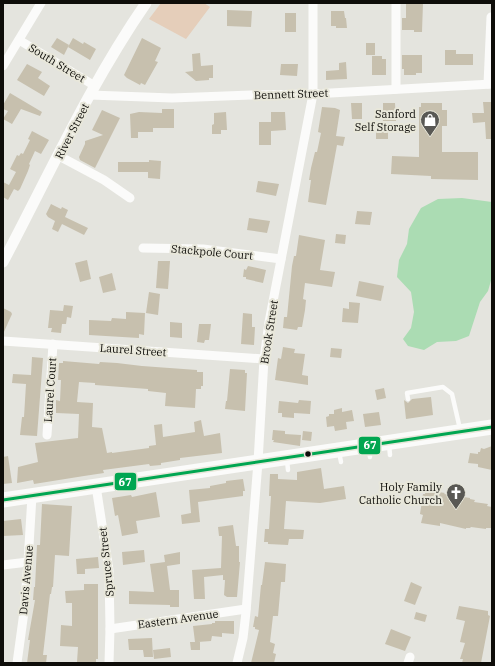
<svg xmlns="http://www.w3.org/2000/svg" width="495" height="666" font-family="'IBM Plex Serif',serif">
<rect width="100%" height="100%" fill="#e4e4de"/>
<path fill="#e5ceba" d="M161 3H204L210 7 186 39 149 19Z"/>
<path fill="#abdcb3" d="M462 198 492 202V277L488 291 480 302 469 336 456 341 437 342 424 350 408 346 403 339 411 328 414 312 411 292 397 277 399 260 407 244 409 229 421 208 438 199Z"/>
<g fill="#c7c0ae">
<path d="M406 3H423L422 32H414V30H402V18H406Z"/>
<path d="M227 10 252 11 251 27 227 26Z"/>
<path d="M331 11H344L345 18H346L347 28H336V26H331Z"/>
<rect x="285" y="13" width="11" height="19"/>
<path d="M57 38 69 45 64 55 51 47Z"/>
<path d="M73 38 83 44 84 42 96 49 90 60 68 47Z"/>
<path d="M142 38 161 48 155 61 158 62 145 85 141 83 140 85 127 78 124 75Z"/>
<rect x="366" y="43" width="9" height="12"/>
<path d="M445 50H456V54H473V65H445Z"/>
<path d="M200 53 201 66 213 65V78H209V80L196 81 185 72 193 71 192 54Z"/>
<path d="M402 55H422V73H416V75H404V69H402Z"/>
<path d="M372 56H382V59H386V75H372Z"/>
<path d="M346 62 347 79 326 80V71L339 70V63Z"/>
<path d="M27 64 42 72 38 78 50 86 44 96 17 80Z"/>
<path d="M281 64H298L297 76 280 75Z"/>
<path d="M10 93 42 112 40 116 21 109 12 124 3 119 8 111 3 109V105Z"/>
<path d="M483 102H492V139H486L485 122 473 123 472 113H484Z"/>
<path d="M351 103H362V119H352Z"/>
<path d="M383 103H395L396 121H383L382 115 383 113Z"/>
<path d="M421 103H442V110H447V126H442V152H478V180L431 179V176L391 174 392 156 419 157V107H421Z"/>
<path d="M322 107 335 108 340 110 336 136 345 137 343 146 337 145 326 205 308 202 311 180H309L311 168 315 152H317L321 133 318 132Z"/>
<path d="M162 109H174V128H153V132H138V138H131L130 114 139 112 162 113Z"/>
<path d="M102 110 120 118 95 168 80 160 79 157 85 144V141L103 135 92 130Z"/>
<path d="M226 112 227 130H221V134H212V125L214 124V113Z"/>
<path d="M271 112H285L286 130 271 131V145H259V122H271Z"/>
<rect x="376" y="129" width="12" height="10"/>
<path d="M32 131 49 140 41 154 35 151 29 164 30 165 28 171 20 189 18 191 14 189 8 200 3 197V182L9 185 16 172 10 169 17 155 19 156 21 153 23 154 30 140 28 139Z"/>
<path d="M149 160 161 161 160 179 148 178V172H118V162H149Z"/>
<path d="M258 181 279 184 276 196 256 192Z"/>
<path d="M51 204 61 209 62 207 68 210 65 217 88 228 84 235 62 224 58 232 52 229 55 221 48 217 46 214Z"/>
<path d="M357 211 372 212 370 225 355 224Z"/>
<path d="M249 218 270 221 267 233 247 230Z"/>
<path d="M336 234 346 235 345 244 335 243Z"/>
<path d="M299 235 325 240 320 270 335 272 332 287 305 283 303 299 306 300 305 310 302 327H298L297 330 283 328 284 317H287L292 266 294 256H296Z"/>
<path d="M87 260 91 279 80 282 75 263Z"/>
<path d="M158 261H170L168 289 156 288Z"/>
<path d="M248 266 266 270 263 283 246 279V277H243L244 269 246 270Z"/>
<path d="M112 273 116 290 103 293 99 277Z"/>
<path d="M359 281 384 286 381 301 356 296Z"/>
<path d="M149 292 160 294 158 315 146 313Z"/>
<path d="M349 302 360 303 358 323 342 322 343 308 349 309Z"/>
<path d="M64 305 73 306 71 318 67 317 66 324H62L61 333 51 332 52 328H48L50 310 63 311Z"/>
<path d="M3 308 11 312 12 314 3 334Z"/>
<path d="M126 312 145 313 144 335 139 334V338L89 335V320L111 321 112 318 126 319Z"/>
<path d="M243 313 252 314V327H255L254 345 241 344Z"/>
<path d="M170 322 182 323V338L170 337Z"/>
<path d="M199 324H211L209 340H205L204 343 197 342Z"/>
<path d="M283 347 295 349 294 353 305 354 302 375 308 376V385L275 380 278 358 281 359Z"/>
<path d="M331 348 342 349 341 358 330 357Z"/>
<path d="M32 357 43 358 37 436 20 435 22 417H24L26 384 12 383 13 374 31 375Z"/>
<path d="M63 361 99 364 100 362 117 363 142 366 197 370V372H203V386H201V389H196L195 408 165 406 166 393 148 391V389L95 385V383L79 382 77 402 93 403 92 427 102 428 107 453 112 452V453L149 448V446L156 445 154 425 162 424 163 437 195 432 194 422 201 420 204 436 220 433 222 453 180 458V460L161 463V465L150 466 149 464 103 470 104 473 84 476 34 484 33 480 17 483 18 467 38 462 35 443 78 438 79 414 56 413V400L60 401 61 380H58L59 363H63Z"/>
<path d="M230 369 245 370V373H247L245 411 225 409 226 401H227Z"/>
<path d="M384 388 386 398 377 400 375 390Z"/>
<path d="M431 397 433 415 406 419 404 400 408 403 412 399Z"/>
<path d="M299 400 311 401 310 414 294 413V418L282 417V413H278L279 401 298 403Z"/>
<path d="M342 408V412L352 410 354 421 346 422 347 429 335 431 334 426 327 427 326 417 329 416V414H334V410Z"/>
<path d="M379 412 381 425 365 427 363 414Z"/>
<path d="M273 430 285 431V434L301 435 300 446 273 442 274 440H272Z"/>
<path d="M303 431 312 432 311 441 302 440Z"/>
<path d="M492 446V470L478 467V464L468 463 470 453 478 454V452H480L481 448 484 449Z"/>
<path d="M8 456 12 483 3 484V457Z"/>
<path d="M321 468 324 489 344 486 346 499 320 503 286 501 284 529 304 530 303 539H289L288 545 268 544V542H264L265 529H269L271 496H269L270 474H278V479L297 480V472Z"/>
<path d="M243 479 245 491H243V496L198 502 200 522 182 524 181 515 191 513 189 490 210 488V486L226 483V481Z"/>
<path d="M426 490 445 493 444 494 470 498V499L475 500 474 502 488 504 487 506 492 507V524L491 528H486V529L471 527 470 528H466V529L440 523V526L421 523 423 515 420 514 423 494H425Z"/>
<path d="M156 492 160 517 136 521 138 533 122 536 118 515 115 516 112 498 131 495 132 497Z"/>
<path d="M42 504 72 506 69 556 55 555 53 587H52L51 594H50L43 655H47L46 663H27L30 640H28L35 600H33L34 587H35L37 545H40Z"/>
<path d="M21 519 23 535 3 536V521Z"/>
<path d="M233 525 236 546H239V562H240L237 597H227L224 595 225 580H223V575L204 577 205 599H194L192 570 221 568 222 536H219L218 527Z"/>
<path d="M144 550 145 562 123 565 122 552Z"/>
<path d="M180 552V564L167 566 170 590H179V607H170V605L129 604V591L154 592 150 564 165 562 164 555Z"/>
<path d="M98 557 99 568 85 569V574H77L76 559Z"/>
<path d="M265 562 286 564 285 582H281L278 616H273L270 642 275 644 273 653 276 654 274 663H251L259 630 255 629V627H253L255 616 258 617 261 585H262Z"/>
<path d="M411 582 422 587 415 605 404 601Z"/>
<path d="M84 584H98V659H96V663L77 662 78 647 60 646 61 625 72 626V603H66L65 591 84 590Z"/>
<path d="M459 606 488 611V615L490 616 481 663H462L463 659H460L465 643 460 642 465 621 456 619Z"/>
<path d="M416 612 427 615 425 622 414 619Z"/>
<path d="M215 621H234V634L222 633V637L212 636 211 641 198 642H200V650H191L190 642H195L193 626 212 624V623H215Z"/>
<path d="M391 629 411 637 405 651 385 644Z"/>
<path d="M152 638 153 657H144L143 650H129L128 639Z"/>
<path d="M170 648 171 657 154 659 153 650Z"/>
</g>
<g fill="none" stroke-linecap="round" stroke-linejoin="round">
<g stroke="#fbfbfa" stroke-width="4.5">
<path d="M408 399 407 393 443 387 452 394 460 429"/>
<path d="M389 444 390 455"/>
<path d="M368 447 370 457"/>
<path d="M339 452 341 462"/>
<path d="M287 460 288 470"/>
</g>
<g stroke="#fbfbfa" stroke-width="9">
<path d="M19 40 95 86"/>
<path d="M3 66 41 3"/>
<path d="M488 84 491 17"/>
<path d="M396 89V3"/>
<path d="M90 95 172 98 251 95 313 94 492 84"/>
<path d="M59 156 104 180 130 198"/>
<path d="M143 248 203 249 281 259"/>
<path d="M3 341 264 359"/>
<path d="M47 435 53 344"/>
<path d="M96 486 109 570 110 629 109 663"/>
<path d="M3 565 28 562"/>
<path d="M110 629 246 609"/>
<path d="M17 663 24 612 28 562 32 496"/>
<path d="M237 663 243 638 246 612 258 462 264 359 269 322 313 94V3"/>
<path d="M408 663 410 657"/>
</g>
<path stroke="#fbfbfa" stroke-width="11" d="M3 262C49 175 90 84 146 3"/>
<path stroke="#fbfbfa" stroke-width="15" d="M3 500 492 427"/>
<defs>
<path id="bus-1" d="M3 500 492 427"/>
</defs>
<use href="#bus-1" stroke="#e8e7da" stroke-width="6"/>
<use href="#bus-1" stroke="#00a651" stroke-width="3"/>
</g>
<defs>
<symbol id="shop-pin" viewBox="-11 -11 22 30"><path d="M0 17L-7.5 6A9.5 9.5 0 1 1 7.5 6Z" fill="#595854" stroke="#e8e7da"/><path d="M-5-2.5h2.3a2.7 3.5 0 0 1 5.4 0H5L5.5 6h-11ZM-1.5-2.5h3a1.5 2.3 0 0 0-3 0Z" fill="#fff"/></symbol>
<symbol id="church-pin" viewBox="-11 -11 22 30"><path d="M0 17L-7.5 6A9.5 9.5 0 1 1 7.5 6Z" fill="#595854" stroke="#e8e7da"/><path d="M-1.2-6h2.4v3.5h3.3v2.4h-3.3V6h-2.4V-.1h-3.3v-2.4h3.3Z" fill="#fff"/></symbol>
</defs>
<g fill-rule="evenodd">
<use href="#shop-pin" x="419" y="109" width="22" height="30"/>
<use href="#church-pin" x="445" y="482" width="22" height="30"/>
</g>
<circle fill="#0e0d09" stroke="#e8e7da" stroke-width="1.5" cx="308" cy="454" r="3.5"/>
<g text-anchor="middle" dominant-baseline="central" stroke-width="4" stroke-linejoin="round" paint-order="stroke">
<g font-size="11" fill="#0e0d09" stroke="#e8e7da">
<text transform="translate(57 63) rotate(31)">South Street</text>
<text transform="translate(291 94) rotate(-2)">Bennett Street</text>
<text transform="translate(72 131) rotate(-63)">River Street</text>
<text transform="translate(212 252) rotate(5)">Stackpole Court</text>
<text transform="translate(269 332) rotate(-81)">Brook Street</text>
<text transform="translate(133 350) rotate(4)">Laurel Street</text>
<text transform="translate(50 390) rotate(-86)">Laurel Court</text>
<text transform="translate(106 562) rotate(-96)">Spruce Street</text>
<text transform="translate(26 580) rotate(-85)">Davis Avenue</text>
<text transform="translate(178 619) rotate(-8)">Eastern Avenue</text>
</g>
<g font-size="11" fill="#0e0d09" stroke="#e8e7da" text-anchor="end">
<text x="416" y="114">Sanford<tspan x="416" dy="13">Self Storage</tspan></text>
<text x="442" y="487">Holy Family<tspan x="442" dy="13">Catholic Church</tspan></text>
</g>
</g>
<g stroke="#e8e7da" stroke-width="1.5">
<rect x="358" y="436" width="23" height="19" rx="4" fill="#00a651"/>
<rect x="114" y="472" width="23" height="19" rx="4" fill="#00a651"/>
</g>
<g font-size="11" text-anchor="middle" font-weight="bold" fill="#fff">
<text x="370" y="449">67</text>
<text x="125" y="486">67</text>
</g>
<rect width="495" height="666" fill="none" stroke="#0e0d09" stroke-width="8"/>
</svg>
